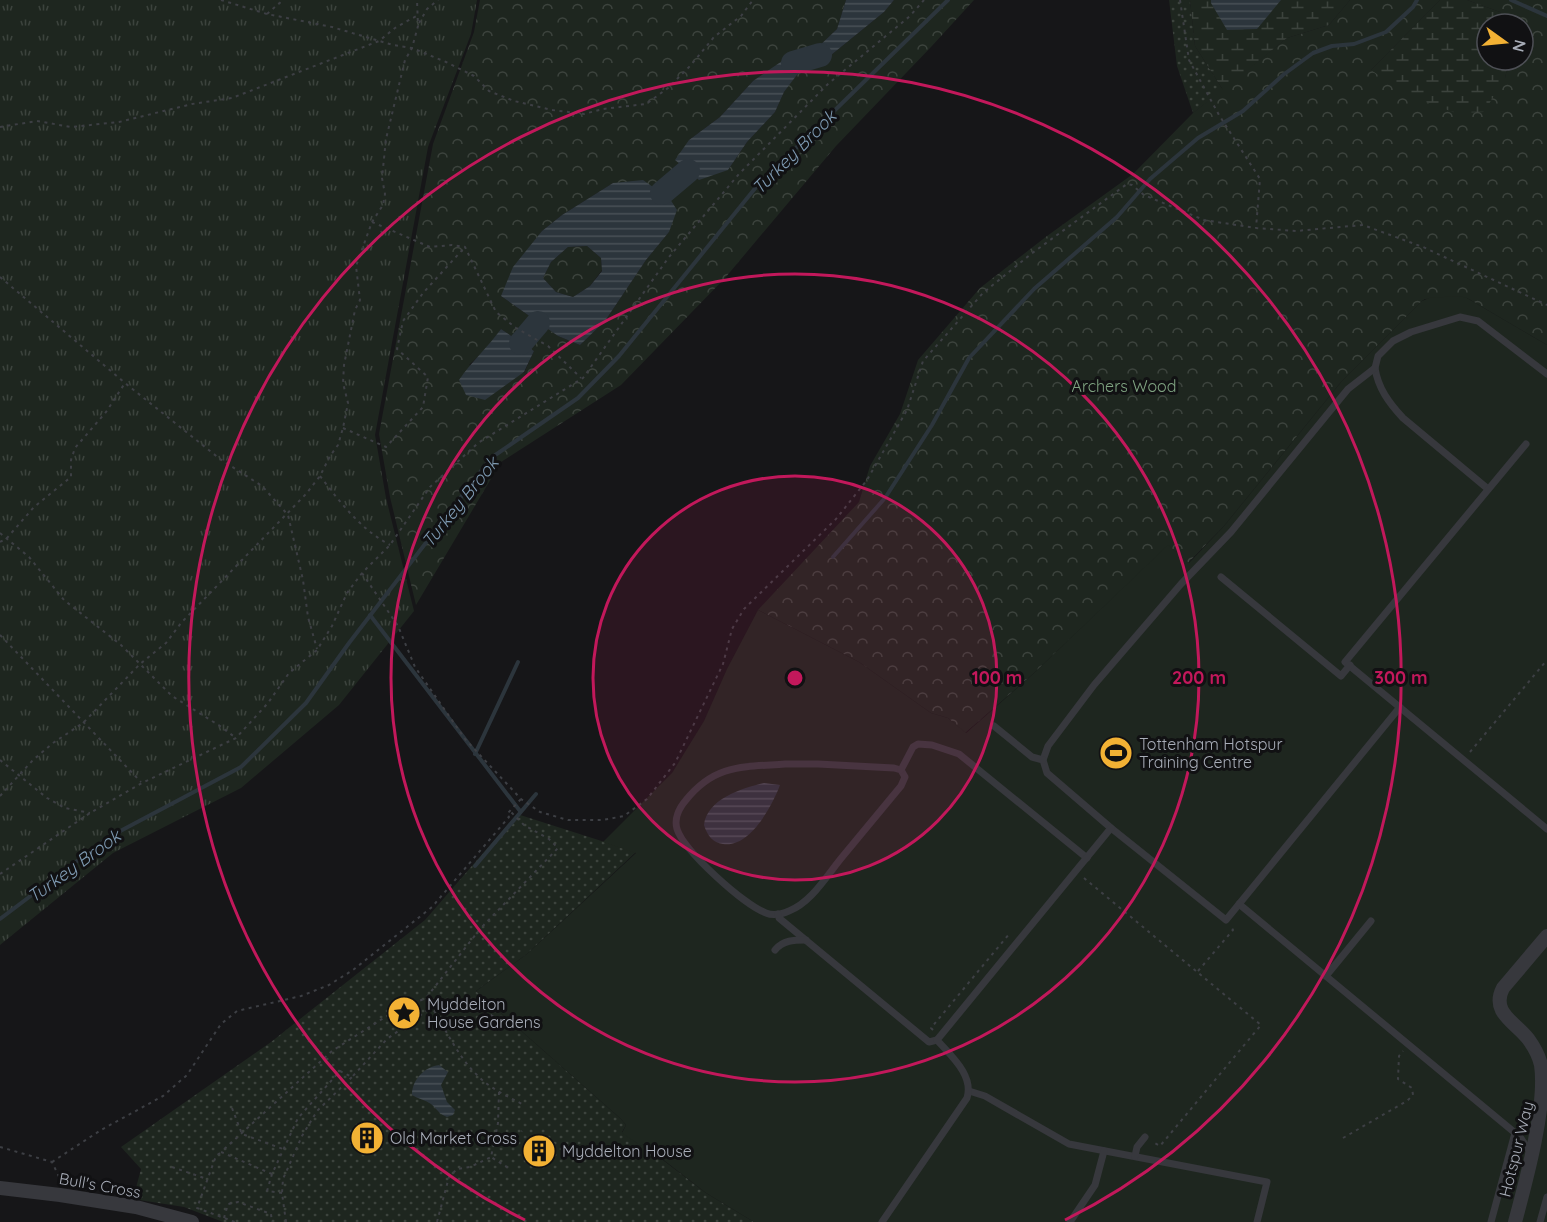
<svg xmlns="http://www.w3.org/2000/svg" width="1547" height="1222" font-family="Quicksand,sans-serif">
<defs>
<pattern id="grass-dots" width="8" height="8" patternUnits="userSpaceOnUse" patternTransform="scale(1.5)"><rect width="8" height="8" fill="#1e261f"/><path d="M2 2h.1M6 6h.1" fill="none" stroke="#3c433d" stroke-width="1.8" stroke-linecap="round"/></pattern>
<pattern id="forest-crowns" width="20" height="18" patternUnits="userSpaceOnUse" patternTransform="scale(1.5)"><rect width="20" height="18" fill="#1e261f"/><path d="M2 6a3 3 0 1 1 6 0M12 15a3 3 0 1 1 6 0" fill="none" stroke="#3c433d"/></pattern>
<pattern id="wetland-marsh" width="20" height="14" patternUnits="userSpaceOnUse" patternTransform="scale(1.5)"><rect width="20" height="14" fill="#1e261f"/><path d="M1 5h8M5 5V1M11 12h8M15 12V8" fill="none" stroke="#3c433d"/></pattern>
<pattern id="park-tufts" width="24" height="20" patternUnits="userSpaceOnUse" patternTransform="scale(1.5)"><rect width="24" height="20" fill="#1e261f"/><path d="M3 7l-1-3M5 7V3M7 7l1-3M15 17l-1-3M17 17v-4M19 17l1-3" fill="none" stroke="#3c433d"/></pattern>
<pattern id="water-rules" width="6" height="5" patternUnits="userSpaceOnUse" patternTransform="scale(1.5)"><rect width="6" height="5" fill="#2c353c"/><path d="M0 2.5h6" fill="none" stroke="#485056"/></pattern>
</defs>
<rect width="100%" height="100%" fill="#161618"/>
<g fill="url(#grass-dots)">
<path d="M1169 0H1190L1195 46 1223 90 1193 113 1177 66Z"/>
<path d="M517 814 636 852 527 954 476 991 621 1119 626 1125 622 1132 641 1146 642 1144 706 1193 754 1222H223L184 1207 133 1199 141 1169 121 1147 271 1042 425 920Z"/>
</g>
<g fill="url(#forest-crowns)" fill-rule="evenodd">
<path d="M480 0H846L837 29 816 49 825 60 884 12 894 0H974L931 47 836 146 725 278 621 385 501 462 416 605 390 497 379 434 433 144 474 32ZM801 68 784 92 775 112 747 142 728 170 689 140 720 117 753 81ZM613 183 669 232 646 260 605 321 580 345 558 336 501 296 542 231 562 215ZM501 329 534 351 524 373 469 365 488 347Z"/>
<path d="M1350 0H1440L1371 70 1505 78 1509 60H1523V24H1504L1500 12 1467 0H1547V345L1467 298 1425 299 1422 301 1341 382 1224 526 1188 563 1168 546 1033 674 965 733 948 718 931 713 859 662 758 610 859 502 870 466 900 414 918 360 980 288 1047 236 1133 174 1193 113 1287 38 1329 25Z"/>
<path d="M587 246 601 258 602 270 590 286 573 297 556 292 543 278 551 262 568 247Z"/>
</g>
<g fill="url(#wetland-marsh)">
<path d="M1190 0H1350L1329 25 1287 38 1223 90 1195 46Z"/>
<path d="M1440 0H1467L1500 12 1504 24H1487V60H1509L1505 78 1484 112 1456 113 1411 97 1371 70Z"/>
</g>
<path fill="url(#park-tufts)" d="M0 0H477L471 34 428 147 375 435 386 498 414 611 339 705 241 788 113 853 0 945Z"/>
<path fill="#1e261f" d="M1459 296 1467 298 1547 345V1222H754L706 1193 643 1144 641 1146 622 1133 626 1125 621 1119 476 991 527 954 636 853 603 842 672 773 704 721 727 669 758 610 859 662 931 713 948 718 966 733 1033 674 1168 545 1189 563 1224 526 1341 382 1422 301 1429 298Z"/>
<g fill="url(#water-rules)" fill-rule="evenodd">
<path d="M846 0H894L884 12 825 60 816 49 837 29Z"/>
<path d="M1211 0H1281L1257 29 1227 30 1211 3Z"/>
<path d="M785 59 802 68 784 92 775 112 747 142 728 170 699 180 675 160 689 140 720 117 753 81Z"/>
<path d="M643 180 670 199 677 210 669 232 646 260 605 321 580 345 558 336 501 296 513 267 542 231 562 215 613 183ZM587 246 601 258 602 271 590 286 573 297 556 292 543 278 551 262 568 247Z"/>
<path d="M501 329 534 351 524 372 485 400 466 395 459 380C472 361 488 347 501 329Z"/>
<path d="M764 783 780 785C772 806 750 848 723 844 713 843 707 835 704 825 707 799 742 788 764 783Z"/>
<path d="M439 1065 448 1072 441 1085 447 1102 455 1110 453 1115 447 1117C439 1114 437 1109 431 1104 426 1100 418 1099 412 1095 412 1080 424 1067 439 1065Z"/>
</g>
<g fill="none" stroke-linecap="round" stroke-linejoin="round">
<g stroke="#2c353c" stroke-width="4">
<path d="M1511 0 1547 16"/>
<path d="M833 557 885 498 932 425 969 358 1034 289 1117 217 1150 179 1198 138 1243 111 1283 75 1313 53 1332 46 1354 44 1386 32 1413 7 1417 0"/>
<path d="M370 615 520 811"/>
<path d="M475 754 518 662"/>
<path d="M475 866 536 794"/>
<path d="M0 919 109 837 241 767 306 703 349 643 491 458 578 398 619 356 757 186 948 0"/>
</g>
<g stroke="#2c353c" stroke-width="24">
<path d="M793 63 820 55"/>
<path d="M662 193 688 171"/>
<path d="M521 343 538 323"/>
</g>
<g stroke="#3d3f44" stroke-width="2" stroke-dasharray="3 4.5" stroke-linecap="butt">
<path d="M221 0 267 14 332 27 393 45 412 48 446 62 474 76 489 91 514 101 552 110 584 114 603 109 646 104 668 88 691 65 714 37 741 16 753 0"/>
<path d="M1180 0 1189 60 1219 115 1260 179 1256 228"/>
<path d="M267 14 283 0"/>
<path d="M419 23 427 9 438 0"/>
<path d="M0 127 37 121 71 127 119 122 192 104 232 98 379 41 395 28 418 15"/>
<path d="M372 222 430 247 452 245 465 247 496 312 516 328 548 346 581 378"/>
<path d="M0 277 125 383"/>
<path d="M343 428 386 447 423 407 428 377 397 349 403 321 423 293 465 247"/>
<path d="M320 476C340 502 360 529 390 545"/>
<path d="M0 533 29 557 64 600 121 645 172 696 220 726 236 738"/>
<path d="M0 542 7 538 34 507 71 477V460L75 448 106 412 125 383 220 459 262 486 288 515 303 580 308 617 317 649"/>
<path d="M362 573 398 626 415 667 465 739 521 799 540 812 568 820H603L624 816 647 799 675 763 723 664 732 629 744 609 836 519 867 480 907 410 923 361 983 293 1031 254 1127 184 1132 185 1144 195 1204 220 1256 228 1296 231 1363 225 1423 247 1547 305"/>
<path d="M0 635 141 782"/>
<path d="M1470 752 1547 660"/>
<path d="M0 760 47 798 65 808 90 813"/>
<path d="M0 796 33 760 53 743 83 723 140 664 166 643 181 623 306 494 320 476 330 456 338 445 343 428 348 403 343 383 344 365 355 310 360 300 356 266 372 222 383 205 385 194 382 178 386 139 405 60 412 48 418 26 417 0"/>
<path d="M0 874 90 813 142 783 236 738 268 703 289 673 317 650 332 626 347 593 362 573 390 545 430 487 478 443 583 378 669 257 739 174 828 84 910 16 924 0"/>
<path d="M1084 878 1261 1025 1160 1146 1153 1142"/>
<path d="M1198 971 1233 930 1232 928"/>
<path d="M426 998C444 1024 455 1054 478 1076 491 1089 507 1096 522 1104"/>
<path d="M933 1030 931 1028 1010 933"/>
<path d="M499 1092 498 1123 491 1157 510 1169"/>
<path d="M232 1108 242 1134 283 1149"/>
<path d="M1343 1138 1407 1101 1413 1095 1412 1088 1398 1079 1399 1056 1403 1051"/>
<path d="M495 1141 513 1140 522 1131"/>
<path d="M0 1147 52 1162 62 1183"/>
<path d="M220 1153 216 1156 197 1208 235 1222"/>
<path d="M52 1162 101 1130 163 1096 187 1075 221 1024 237 1011 301 996 329 985 353 970 432 907 509 817 507 814 521 799"/>
<path d="M172 1167 207 1179"/>
<path d="M272 1174 221 1152 332 1051 393 1012 426 998 480 929 558 848 549 839 524 825 510 811"/>
<path d="M282 1193 267 1191 272 1174 298 1118 340 1071 352 1077 387 1039 432 1007 470 1009 491 1015 503 1024"/>
<path d="M224 1218 228 1204 238 1202 271 1214 272 1222"/>
<path d="M286 1222 282 1193 283 1179 302 1136 317 1111 352 1077"/>
<path d="M437 1222 449 1177 457 1169 470 1167 491 1157"/>
</g>
<g stroke="#37383d" stroke-width="7">
<path d="M1375 368C1378 388 1389 403 1403 418L1488 489"/>
<path d="M1526 444 1345 662 1547 829"/>
<path d="M1221 577 1341 676 1350 665"/>
<path d="M1400 707 1226 920 1111 828 1047 773 1043 760 1048 746 1094 685 1181 584 1231 532 1348 389 1375 368 1378 356 1393 341 1411 332 1460 317 1478 321 1547 374"/>
<path d="M994 726 1032 757 1043 760"/>
<path d="M785 764H818L894 768 901 770 905 777 901 786C882 809 862 833 843 856 827 875 812 902 789 911 782 914 773 916 766 913 744 905 684 851 677 829 674 819 679 808 686 800 715 764 743 767 785 764Z"/>
<path d="M901 770 913 747 918 744 932 745 959 754 1087 858"/>
<path d="M1239 904 1520 1137 1531 1153"/>
<path d="M778 914 779 918 929 1042 937 1040"/>
<path d="M775 950C783 940 794 940 806 940"/>
<path d="M1326 976 1371 921"/>
<path d="M969 1091 985 1096 1069 1144 1267 1182 1257 1222"/>
<path d="M1135 1156 1137 1147 1145 1137"/>
<path d="M882 1222 967 1098C974 1075 951 1056 937 1040L1111 828"/>
<path d="M1070 1222 1095 1185 1104 1151"/>
<path d="M1491 1222 1515 1133"/>
<path d="M1540 1222 1547 1197"/>
</g>
<g stroke="#37383d" stroke-width="14">
<path d="M0 1188 60 1195 136 1207 192 1222"/>
<path d="M1515 1222C1526 1181 1547 1105 1541 1065 1539 1056 1534 1047 1529 1040 1517 1023 1490 1013 1503 988L1547 936"/>
</g>
</g>
<circle cx="795" cy="678" r="202" fill="#c2185b" fill-opacity=".12"/>
<g fill="none" stroke="#c2185b" stroke-width="3">
<circle cx="795" cy="678" r="202"/>
<circle cx="795" cy="678" r="404"/>
<path d="M525 1220A606 606 0 1 1 1065 1220"/>
</g>
<defs>
<symbol id="stadium-disc" viewBox="-11 -11 22 22"><circle r="9.5" fill="#f2b134" stroke="#111113"/><path d="M0-5a6.5 5 0 1 0 0 10a6.5 5 0 1 0 0-10ZM-3.5-1.8h7v3.6h-7Z" fill="#111"/></symbol>
<symbol id="sight-disc" viewBox="-11 -11 22 22"><circle r="9.5" fill="#f2b134" stroke="#111113"/><path d="M0-6L1.8-2.2L6-1.7L2.9 1.2L3.7 5.4L0 3.3L-3.7 5.4L-2.9 1.2L-6-1.7L-1.8-2.2Z" fill="#111"/></symbol>
<symbol id="building-disc" viewBox="-11 -11 22 22"><circle r="9.5" fill="#f2b134" stroke="#111113"/><path d="M-4-6H4V6H1V3H-1V6H-4ZM-2.5-4.3h1.7v1.8h-1.7ZM.8-4.3h1.7v1.8H.8ZM-2.5-1h1.7V.8h-1.7ZM.8-1h1.7V.8H.8Z" fill="#111"/></symbol>
</defs>
<g fill-rule="evenodd">
<use href="#stadium-disc" x="1097" y="734" width="38" height="38"/>
<use href="#sight-disc" x="385" y="994" width="38" height="38"/>
<use href="#building-disc" x="348" y="1119" width="38" height="38"/>
<use href="#building-disc" x="520" y="1132" width="38" height="38"/>
</g>
<g text-anchor="middle" dominant-baseline="central" stroke-width="6" stroke-linejoin="round" paint-order="stroke">
<g font-size="16" fill="#7fa381" stroke="#111113">
<text x="1124" y="386">Archers Wood</text>
</g>
<g font-size="16" fill="#a8adb8" stroke="#111113" text-anchor="start">
<text x="1139" y="744">Tottenham Hotspur<tspan x="1139" dy="18">Training Centre</tspan></text>
<text x="427" y="1004">Myddelton<tspan x="427" dy="18">House Gardens</tspan></text>
<text x="390" y="1138">Old Market Cross</text>
<text x="562" y="1151">Myddelton House</text>
</g>
<g font-size="16" fill="#a8adb8" stroke="#111113">
<text transform="translate(1516 1149) rotate(-76)">Hotspur Way</text>
<text transform="translate(100 1185) rotate(10)">Bull's Cross</text>
</g>
<g font-size="18" font-style="italic" fill="#7f9bb3" stroke="#111113">
<text transform="translate(794 152) rotate(-45)">Turkey Brook</text>
<text transform="translate(460 502) rotate(-51)">Turkey Brook</text>
<text transform="translate(74 866) rotate(-36)">Turkey Brook</text>
</g>
</g>
<circle cx="795" cy="678" r="9" fill="#c2185b" stroke="#111113" stroke-width="3"/>
<g font-size="18" text-anchor="middle" font-weight="bold" fill="#c2185b" stroke="#111113" stroke-width="6" stroke-linejoin="round" paint-order="stroke">
<text x="997" y="684">100 m</text>
<text x="1199" y="684">200 m</text>
<text x="1401" y="684">300 m</text>
</g>
<g transform="translate(1505 42) rotate(105)"><circle r="28" fill="#111113" stroke="#4d4f55" stroke-width="1.5"/>
<path d="M0-4.5L10 22L0 15L-10 22Z" fill="#f2b134"/>
<text y="-9" font-size="16" font-weight="bold" text-anchor="middle" fill="#a8adb8">N</text>
</g>
</svg>
